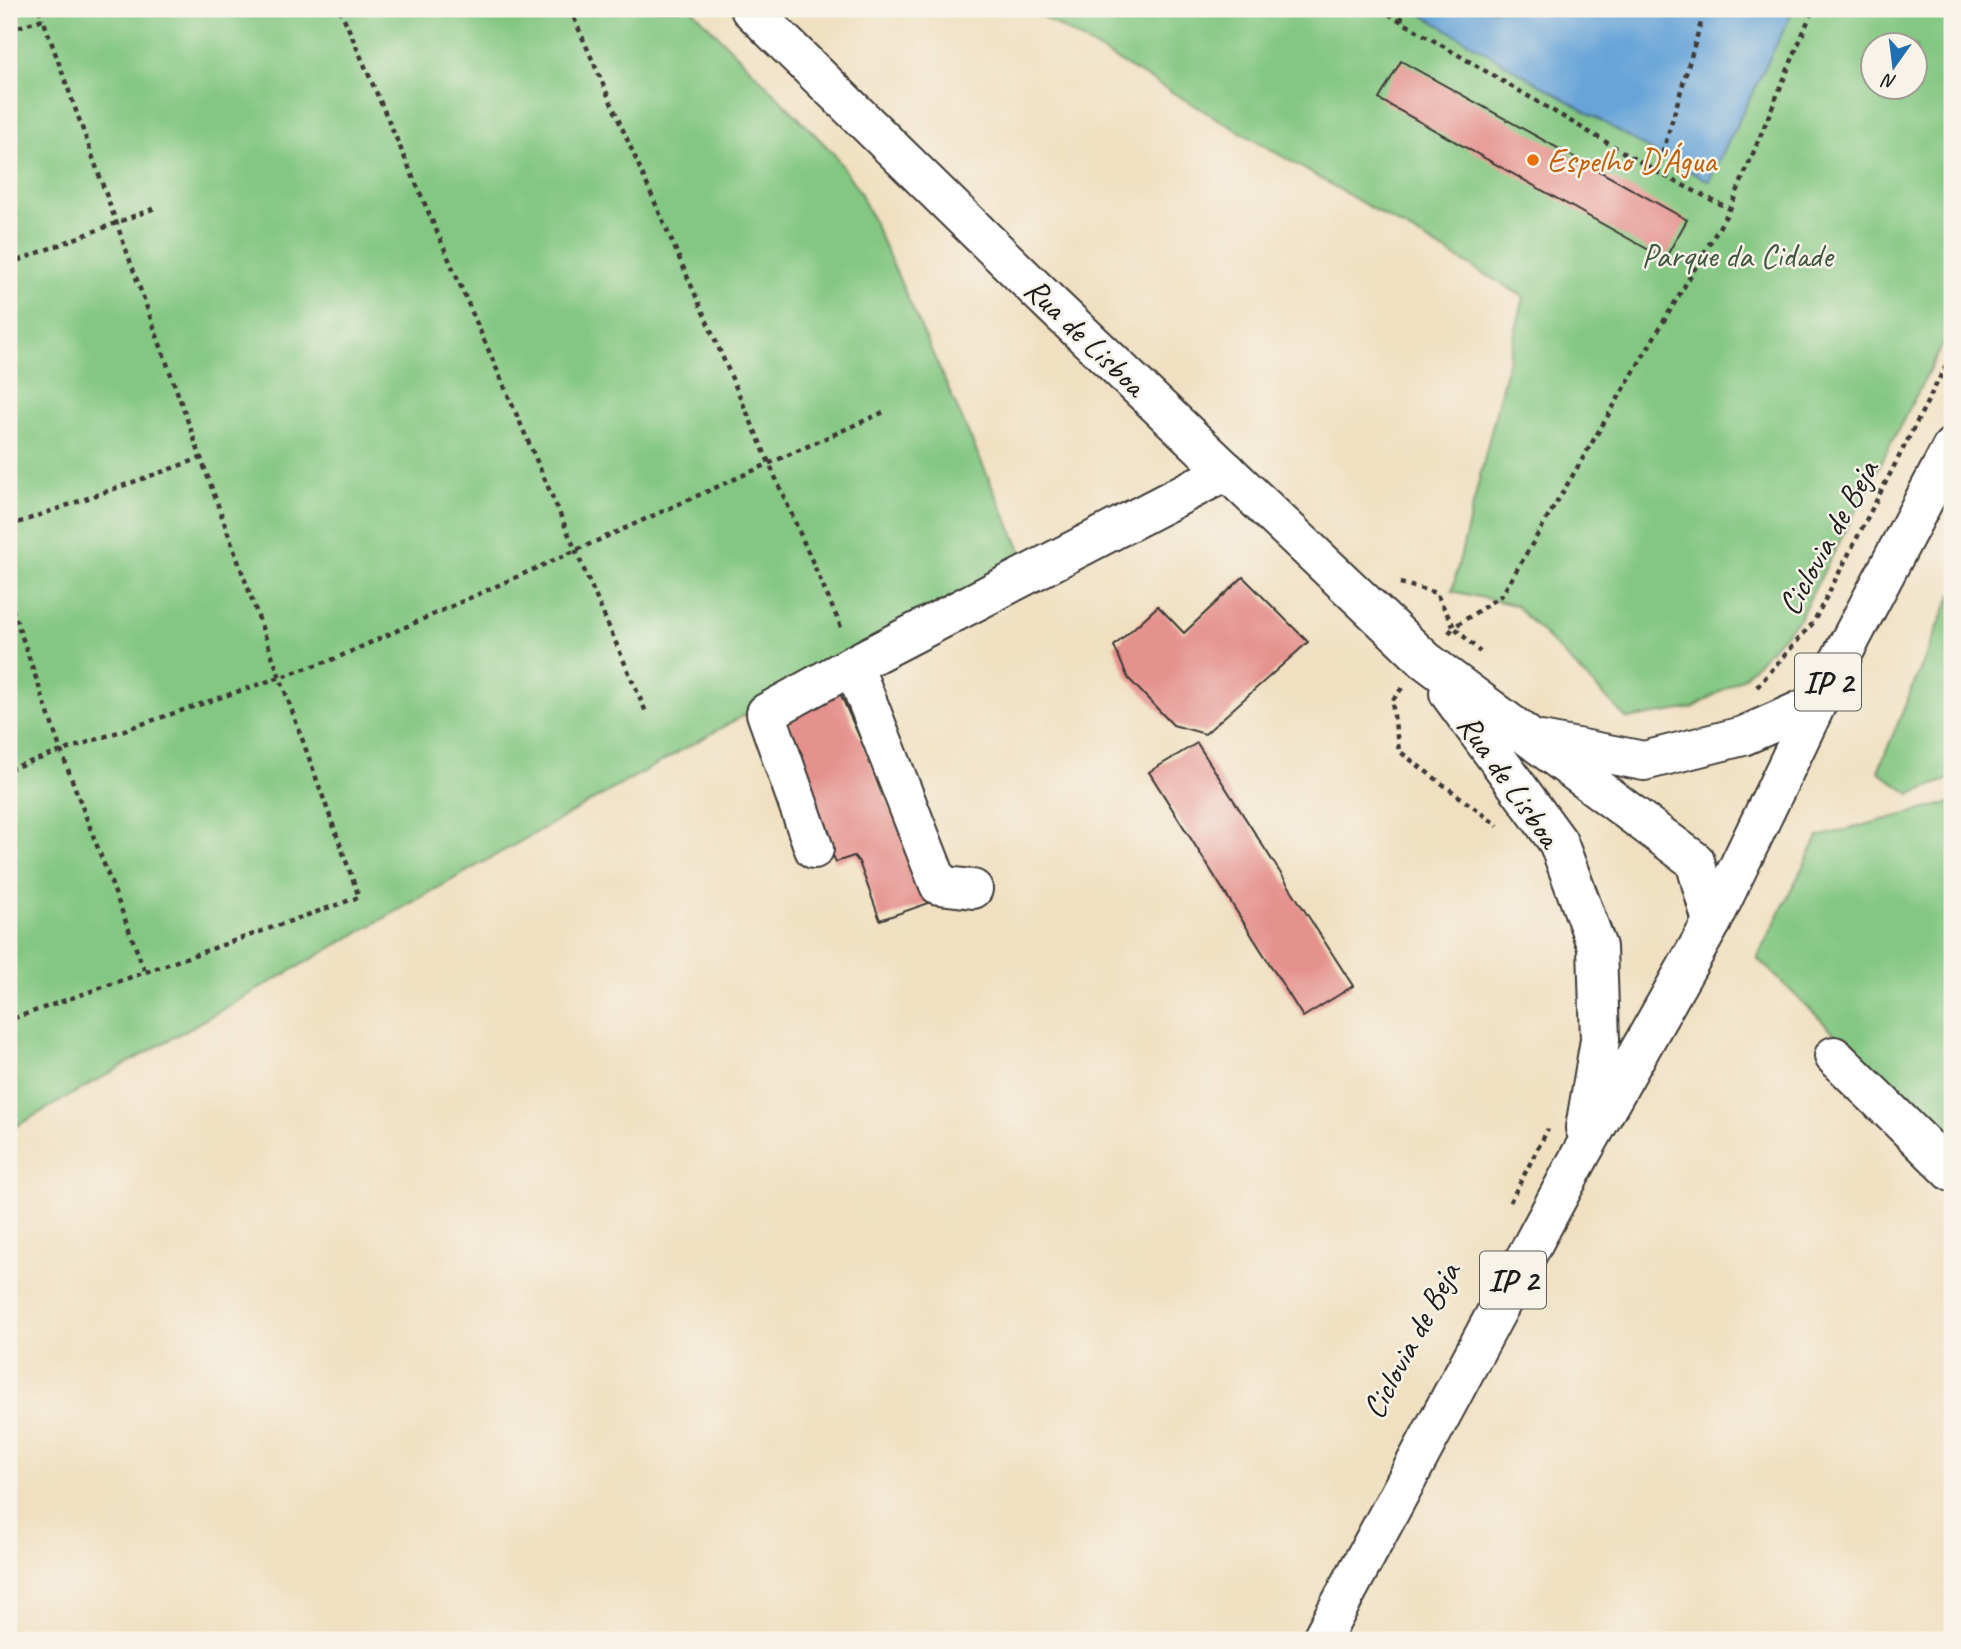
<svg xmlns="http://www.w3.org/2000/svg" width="1961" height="1649" viewBox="0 0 1961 1649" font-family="Caveat,sans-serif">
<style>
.green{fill:#83c782;stroke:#50724f;stroke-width:2;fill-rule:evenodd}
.water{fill:#67a4d8;stroke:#42607a;stroke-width:2}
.building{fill:#e5918d}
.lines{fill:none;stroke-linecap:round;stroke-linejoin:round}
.minor-casing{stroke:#3c3935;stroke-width:42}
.major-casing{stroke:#3c3935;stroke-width:42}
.path{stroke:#3c3935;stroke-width:4.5;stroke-dasharray:5 5;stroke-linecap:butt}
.minor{stroke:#fff;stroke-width:38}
.major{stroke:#fff;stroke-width:38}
.food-dot{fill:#e8710a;stroke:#f7f3e8;stroke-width:2.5}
.labels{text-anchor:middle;stroke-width:5;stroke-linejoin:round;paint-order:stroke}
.shield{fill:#f7f3e8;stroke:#5e5c59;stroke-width:2}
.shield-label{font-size:32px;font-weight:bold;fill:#1c1c1c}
.food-label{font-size:33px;fill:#c56008;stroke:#f7f3e8;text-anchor:start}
.park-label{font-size:33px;fill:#405840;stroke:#f7f3e8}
.street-label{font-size:33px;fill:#1c1c1c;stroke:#f7f3e8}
</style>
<rect width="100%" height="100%" fill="#f7f3e8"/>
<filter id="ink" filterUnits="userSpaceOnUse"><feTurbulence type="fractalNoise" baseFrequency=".0143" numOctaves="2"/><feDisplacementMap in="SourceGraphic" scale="14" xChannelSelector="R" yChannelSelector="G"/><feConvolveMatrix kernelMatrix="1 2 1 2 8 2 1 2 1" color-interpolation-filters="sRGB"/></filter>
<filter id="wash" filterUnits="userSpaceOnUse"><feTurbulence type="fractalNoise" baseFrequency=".00686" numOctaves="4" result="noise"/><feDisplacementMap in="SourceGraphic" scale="28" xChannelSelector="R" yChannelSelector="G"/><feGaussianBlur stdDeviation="1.57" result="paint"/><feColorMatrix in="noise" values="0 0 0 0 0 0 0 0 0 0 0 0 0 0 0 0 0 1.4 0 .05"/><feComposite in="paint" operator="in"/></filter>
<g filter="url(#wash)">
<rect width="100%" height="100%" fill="#f0e0c1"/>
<g class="green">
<path d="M9 9H692L834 154 861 194 1024 557 9 1130Z"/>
<path d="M1029 9H1952V327L1799 619 1744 677 1693 708 1627 719 1515 605 1452 591 1524 297ZM1874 46H1916V88H1874Z"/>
<path d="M1952 593V778L1910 794 1878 771Z"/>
<path d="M1952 802V1147L1757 958 1818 837Z"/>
</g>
<path class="water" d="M1419 9H1794L1709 181 1667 160 1418 12Z"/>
<g id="blocks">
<g class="building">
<path d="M1401 61 1687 220 1665 259 1379 99Z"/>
<path d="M1243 577 1308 642 1205 734 1173 725 1128 678 1114 646 1158 606 1184 633Z"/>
<path d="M835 682 907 844 929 903 880 920 859 862 854 856 836 862 801 787 788 718Z"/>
<path d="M1197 743 1353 986 1303 1017 1149 772Z"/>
</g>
</g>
</g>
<g filter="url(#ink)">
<use href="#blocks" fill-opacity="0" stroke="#3c3935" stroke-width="2"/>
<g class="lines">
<defs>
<g id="minor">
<path d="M814 849 766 713 853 665"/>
<path d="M973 889 939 885 853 665 1227 471"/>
<path d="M1834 1056 1952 1172"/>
</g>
<g id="major">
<path d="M750 9 1049 302 1425 660 1695 861 1712 922"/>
<path d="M1449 693 1558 842 1597 947 1600 1040 1585 1128"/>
<path d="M1541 741 1644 761 1743 736 1817 703"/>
<path d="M1321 1640 1581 1154 1712 922 1817 703 1952 447"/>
</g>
</defs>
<use href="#minor" class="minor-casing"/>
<use href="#major" class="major-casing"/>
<g class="path">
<path d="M39 9 43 19"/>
<path d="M340 9 646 712"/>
<path d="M570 9 841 627"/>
<path d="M1380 9 1657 172 1730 209"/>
<path d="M1401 21 1404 9"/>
<path d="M9 30 43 19 359 897 9 1020"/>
<path d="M1657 172 1705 9"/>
<path d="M9 264 155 208"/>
<path d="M9 526 201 458"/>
<path d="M1400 583 1436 593 1454 627 1502 595 1730 209 1813 9"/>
<path d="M9 599 61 751 145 972"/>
<path d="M1449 633 1454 627 1480 652"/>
<path d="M1757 687 1813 623 1952 354"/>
<path d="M1402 688 1392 701 1399 751 1498 826"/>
<path d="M9 769 334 659 886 411"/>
<path d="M1510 1202 1548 1129"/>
</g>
<use href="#minor" class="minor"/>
<use href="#major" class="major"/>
</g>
</g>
<circle class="food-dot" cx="1533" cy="160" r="7"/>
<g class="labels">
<g class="shield">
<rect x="1795" y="653.5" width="66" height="57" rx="5"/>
<rect x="1480" y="1251.5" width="66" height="57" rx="5"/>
</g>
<g class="shield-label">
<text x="1828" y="693">IP 2</text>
<text x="1513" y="1291">IP 2</text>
</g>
<g class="food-label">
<text x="1547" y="172">Espelho D'Água</text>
</g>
<g class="park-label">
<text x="1737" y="267">Parque da Cidade</text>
</g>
<g class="street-label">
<text transform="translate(1086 336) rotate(44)" y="12">Rua de Lisboa</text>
<text transform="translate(1827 537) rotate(-61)" y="12">Ciclovia de Beja</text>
<text transform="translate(1510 780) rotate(55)" y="12">Rua de Lisboa</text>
<text transform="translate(1410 1340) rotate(-62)" y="12">Ciclovia de Beja</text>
</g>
</g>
<rect width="1961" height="1649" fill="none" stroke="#f7f3e8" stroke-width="35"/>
<g transform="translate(1894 66) rotate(194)"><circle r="33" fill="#f7f3e8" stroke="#9f9d96" stroke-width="2"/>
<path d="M0-5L12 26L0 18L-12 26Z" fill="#1f6fb2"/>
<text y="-10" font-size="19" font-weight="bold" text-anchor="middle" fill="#1c1c1c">N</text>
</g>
</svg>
